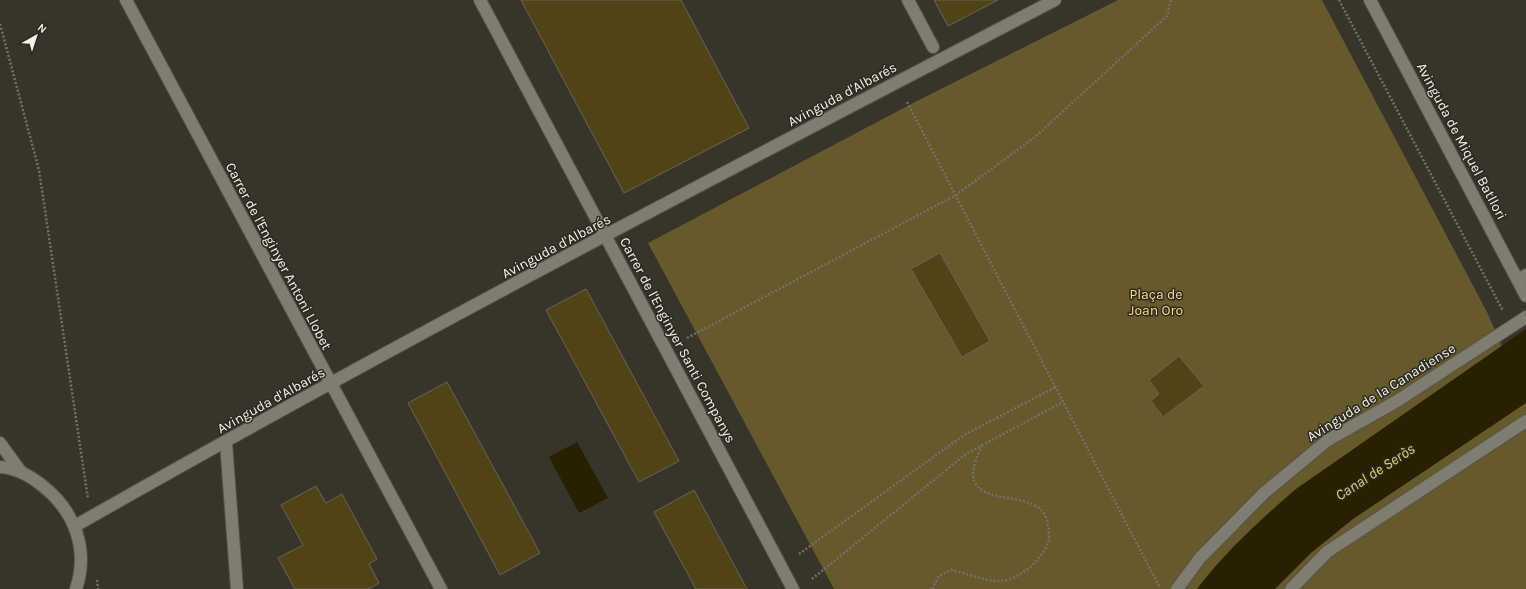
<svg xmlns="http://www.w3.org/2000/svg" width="1526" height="589" viewBox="0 0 1526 589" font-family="Karla,sans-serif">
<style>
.green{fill:#66592c}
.water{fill:#292001}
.building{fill:#504315;stroke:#68655a}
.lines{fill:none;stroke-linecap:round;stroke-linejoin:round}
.street-casing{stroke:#55534a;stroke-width:14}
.secondary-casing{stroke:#55534a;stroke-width:14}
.path{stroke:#737168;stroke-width:2.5;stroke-dasharray:2 2;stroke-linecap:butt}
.street{stroke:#7f7c70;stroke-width:12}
.secondary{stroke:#7f7c70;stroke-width:12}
.labels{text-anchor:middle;stroke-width:3;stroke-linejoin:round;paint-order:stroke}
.street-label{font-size:14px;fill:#f3f1eb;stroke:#2c2a20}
.park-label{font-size:14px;fill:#f9df87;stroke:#2c2a20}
.water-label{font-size:15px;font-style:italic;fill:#e7cd75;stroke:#2c2a20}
</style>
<rect width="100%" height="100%" fill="#37342a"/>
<path class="green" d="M1118 0H1322L1488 314 1526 403V589H834L648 243 915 102Z"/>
<g class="water">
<path d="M1526 329V403L1353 519 1311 553 1275 589H1197C1226 551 1260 520 1296 489Z"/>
<path d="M577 442 608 498 579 513 549 457Z"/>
</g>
<g class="building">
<path d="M521 0H681L749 128 624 193Z"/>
<path d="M934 0H998L948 26Z"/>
<path d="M940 253 990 341 962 357 911 269Z"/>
<path d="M586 289 679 461 639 482 546 310Z"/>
<path d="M1179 356 1204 386 1163 417 1151 401 1159 394 1149 380Z"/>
<path d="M447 382 540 553 500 575 408 403Z"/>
<path d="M316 486 326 503 342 494 377 559 369 564 379 583 368 589H295L278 558 303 545 281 505Z"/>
<path d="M694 490 740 576 747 589H696L654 512Z"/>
</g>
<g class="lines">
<defs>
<g id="street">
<path d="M126 0 441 589"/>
<path d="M480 0 793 589"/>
<path d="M908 0 933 47"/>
<path d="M1518 280 1526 275"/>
<path d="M0 443 21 472"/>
<path d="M226 443 237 589"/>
<path d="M0 467C16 468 32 477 44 487 75 512 89 550 76 589"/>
<path d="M75 526C397 342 726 171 1055 0"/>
<path d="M1177 589 1200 558 1264 493 1328 440 1397 401 1526 317"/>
<path d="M1291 589 1327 552 1526 421"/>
</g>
<path id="secondary" d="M1370 0 1526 296"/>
</defs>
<use href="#street" class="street-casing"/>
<use href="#secondary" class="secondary-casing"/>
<g class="path">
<path d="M1339 0 1503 311"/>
<path d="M0 24 39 170 88 499"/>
<path d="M907 102 1160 588"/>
<path d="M687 338 956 195 1035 137 1167 16 1171 0"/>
<path d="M799 554 964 435 1056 387"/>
<path d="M812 579 966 454 1063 402"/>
<path d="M97 580 98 589"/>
<path d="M932 589 939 576 951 570C967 573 985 582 1001 581 1019 580 1045 558 1049 539 1050 534 1048 524 1046 518 1038 493 991 503 977 486 968 475 977 456 982 446"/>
</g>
<use href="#street" class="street"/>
<use href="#secondary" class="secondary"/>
</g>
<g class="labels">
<g class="street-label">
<text transform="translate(842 94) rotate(-28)" y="5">Avinguda d'Albarés</text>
<text transform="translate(1462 141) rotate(62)" y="5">Avinguda de Miquel Batllori</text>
<text transform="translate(556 246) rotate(-28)" y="5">Avinguda d'Albarés</text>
<text transform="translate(279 256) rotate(62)" y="5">Carrer de l'Enginyer Antoni Llobet</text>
<text transform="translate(678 340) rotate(62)" y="5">Carrer de l'Enginyer Santi Companys</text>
<text transform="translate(1381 392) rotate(-32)" y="5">Avinguda de la Canadiense</text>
<text transform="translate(271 400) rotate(-29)" y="5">Avinguda d'Albarés</text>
</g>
<g class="park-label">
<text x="1156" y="299">Plaça de<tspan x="1156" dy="16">Joan Oro</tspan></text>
</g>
<g class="water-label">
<text transform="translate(1375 472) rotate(-33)" y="5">Canal de Seròs</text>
</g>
</g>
<g transform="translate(36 36) rotate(39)" stroke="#2c2a20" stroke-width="3" paint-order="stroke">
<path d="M0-3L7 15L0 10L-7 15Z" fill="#f3f1eb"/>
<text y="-6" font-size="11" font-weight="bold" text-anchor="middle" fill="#f3f1eb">N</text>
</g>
</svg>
